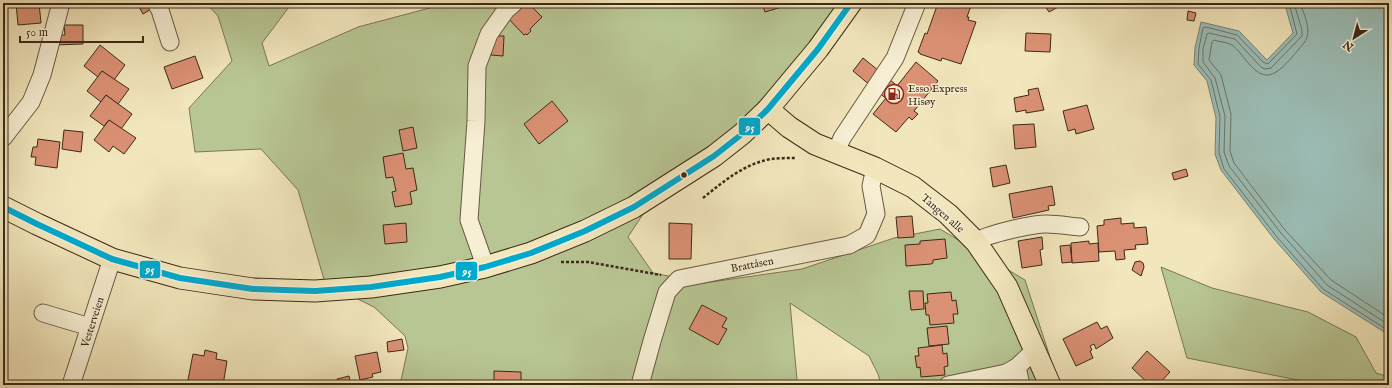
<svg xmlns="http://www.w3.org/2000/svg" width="1392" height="388" viewBox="0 0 1392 388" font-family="'IM FELL English',serif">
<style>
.green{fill:#b8c693;stroke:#7a7856}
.water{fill:#9cbeb7;stroke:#758377}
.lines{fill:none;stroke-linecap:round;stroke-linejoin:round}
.shore{stroke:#6c7468;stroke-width:1}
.building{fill:#db9174;stroke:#3b2a18}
.minor-casing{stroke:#695941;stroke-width:19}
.major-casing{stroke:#3b2a18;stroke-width:23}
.path{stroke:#3b2a18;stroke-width:2.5;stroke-dasharray:3 2;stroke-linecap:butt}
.minor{stroke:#f7efd3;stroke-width:17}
.major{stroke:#f2e6bc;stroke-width:21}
.bus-1-casing{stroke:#f7efd3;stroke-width:9}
.bus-1{stroke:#00a9ce;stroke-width:6}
.bus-dot{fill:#3b2a18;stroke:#f7efd3;stroke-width:1.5}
.labels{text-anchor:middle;stroke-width:3;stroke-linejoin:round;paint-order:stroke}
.poi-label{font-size:11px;fill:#3b2a18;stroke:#f7efd3;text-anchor:start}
.street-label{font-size:11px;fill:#3b2a18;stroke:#f7efd3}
.line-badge{stroke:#f7efd3;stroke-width:1.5}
.badge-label{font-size:11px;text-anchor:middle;font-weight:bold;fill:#fff}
</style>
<rect width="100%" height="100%" fill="#f2e6bc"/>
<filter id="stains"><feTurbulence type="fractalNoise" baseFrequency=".005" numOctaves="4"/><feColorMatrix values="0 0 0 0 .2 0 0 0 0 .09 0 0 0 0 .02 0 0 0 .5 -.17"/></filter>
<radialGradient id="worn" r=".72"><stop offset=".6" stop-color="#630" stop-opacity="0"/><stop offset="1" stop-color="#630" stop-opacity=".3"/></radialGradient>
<g class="green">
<path d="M206 3H292L262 43 269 66 358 27 441 5 443 3H845L730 147 651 202 628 237 653 273 704 283 802 269 894 238 940 229 1025 280 1059 385H881L878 374 869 356 790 303 797 380V385H400L408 348 405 336 374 307 325 283 298 190 261 149 195 152 189 108 232 61 218 16Z"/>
<path d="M1161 267 1212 288 1308 312 1356 337 1376 373 1389 377V385H1323L1187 358Z"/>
</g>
<path class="water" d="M1283 3H1389V335L1321 292 1274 239 1221 170 1215 154 1216 118 1207 81 1194 65 1195 48 1201 22 1239 31 1267 60 1293 33 1285 5Z"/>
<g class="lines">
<g class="shore">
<path d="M1289 3 1297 34 1268 64 1263 62 1237 35 1206 27 1203 28 1199 48 1198 64 1211 80 1220 117 1219 153 1224 169 1277 237 1323 289 1389 331"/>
<path d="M1294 3 1302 30V36L1271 68 1265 69 1261 67 1235 39 1209 33 1207 34 1203 49V62L1215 78 1225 116 1224 152 1229 166 1281 233 1327 285 1389 325"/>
<path d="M1300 3C1304 15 1313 31 1304 43 1296 52 1286 66 1276 72 1257 85 1244 53 1232 45 1227 42 1219 42 1214 40L1212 42 1209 60 1221 75 1231 114 1230 151 1234 163 1285 230 1331 280 1389 318"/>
</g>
</g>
<g class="building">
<path d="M16 3H39L41 23 18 25Z"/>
<path d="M137 3H150L153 8 143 14Z"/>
<path d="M521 3H528L542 17 530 29 531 31 527 35 526 34 524 35 507 17Z"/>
<path d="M762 3H784L785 6 765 12Z"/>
<path d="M938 3H972L967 17H969L968 20 976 22 961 64 942 58 941 61 920 54V53L918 52 925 33 927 34Z"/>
<path d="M1043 3H1058L1060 6 1049 12Z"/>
<path d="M1188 11 1196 13 1194 21 1187 20Z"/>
<path d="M64 25H83V44L54 45V35H65Z"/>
<path d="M1026 33 1051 34 1050 52 1025 51Z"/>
<path d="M492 36H504L503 56 491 55Z"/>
<path d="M100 45 125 65 114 80 102 71 98 77 84 66Z"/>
<path d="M195 56 203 78 172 89 164 67Z"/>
<path d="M863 58 900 88 889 101 853 71Z"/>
<path d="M916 62 938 81 914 111 918 114 912 120 909 117 896 132 873 114 886 98 889 101 900 88 897 86Z"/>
<path d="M102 71 129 89 118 104 106 95 101 102 87 91Z"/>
<path d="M1038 88 1044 110 1026 113V110L1016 112 1014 98 1029 95 1028 90Z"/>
<path d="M106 95 132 114 121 129 109 120 104 126 90 116Z"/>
<path d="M552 101 568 121 539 144 524 124Z"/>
<path d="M1087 105 1094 129 1076 134 1075 129 1068 131 1063 111Z"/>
<path d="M109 120 136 138 124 154 113 146 109 152 94 140Z"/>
<path d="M1034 124 1036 147 1015 149 1013 125Z"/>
<path d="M413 127 417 148 403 151 399 130Z"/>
<path d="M64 130 83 132 81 152 62 149Z"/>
<path d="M38 139 60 142 57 168 35 165 36 157H31L33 147H37Z"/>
<path d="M403 153 406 169 413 168 417 190 410 192 412 204 395 207 392 192 396 191 393 177 386 178 383 157Z"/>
<path d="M1006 165 1010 183 993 187 990 168Z"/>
<path d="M1186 169 1188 176 1174 180 1172 173Z"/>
<path d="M1052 186 1055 205 1048 206 1049 210 1013 218 1009 194Z"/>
<path d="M912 216 914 237 898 238 896 217Z"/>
<path d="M1121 218V224L1134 223V228L1146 227 1148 244 1135 245 1136 249 1124 250 1125 259 1116 260 1115 251 1099 252 1097 226 1104 225V220Z"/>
<path d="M406 223 407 242 385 244 383 225Z"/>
<path d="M669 223 692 224 691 259H669Z"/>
<path d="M1042 237 1043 249 1040 250 1042 265 1022 268 1018 241Z"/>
<path d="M945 239 947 258 933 260V263L931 264 906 266 905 245 920 244V241Z"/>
<path d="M1089 241V244L1098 243 1099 261 1072 263 1071 243Z"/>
<path d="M1070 245 1072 262 1062 263 1060 246Z"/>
<path d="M1140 261 1143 263 1144 267 1141 276 1132 270 1135 262Z"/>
<path d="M909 291H923L924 309 911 310Z"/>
<path d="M951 292 952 301 956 300 958 314H953L954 323 930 325 929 315H926L925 303H928L927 294Z"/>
<path d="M702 305 727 318 722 327 727 329 718 345 689 329Z"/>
<path d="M1097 322 1101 329 1107 326 1113 338 1096 349 1094 344 1090 346 1092 350 1090 351 1093 358 1076 366 1063 339Z"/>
<path d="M947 326 949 344 929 346 927 328Z"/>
<path d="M402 339 404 350 388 352 387 342Z"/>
<path d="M942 345 943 354 947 353 948 366 944 367 945 375 921 377 920 367 917 368 915 356H919L918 348Z"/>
<path d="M205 350 217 353 216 359 227 361 223 385H187L193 354 204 356Z"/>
<path d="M1147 351 1170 372 1158 385H1150L1132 368Z"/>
<path d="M377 352 381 372 372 374 373 377 360 380 355 356Z"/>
<path d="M494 371 521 372V381H524V385H494Z"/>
<path d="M349 376 351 385H339L337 379Z"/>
</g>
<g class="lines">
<defs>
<g id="minor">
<path d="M156 3 160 10 170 42"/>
<path d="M3 138 31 102 42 75 61 3"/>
<path d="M836 152 842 138 895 58 917 3"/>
<path d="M976 242C986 234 1033 224 1046 224 1057 224 1069 226 1080 227"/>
<path d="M485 267 481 254 469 220 476 121 477 66 489 34 506 10 514 3"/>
<path d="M43 313 90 327"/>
<path d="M71 385 112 259"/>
<path d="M640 385 652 341 667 292 679 279 849 245 867 235 876 214 871 186 875 168"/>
<path d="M948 385 1006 373 1017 367"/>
<path d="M1021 385 1017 367 1035 350"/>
</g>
<g id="major">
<path d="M768 109 789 127 815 144 875 168 913 187 948 214 976 242 1007 287 1050 385"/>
<path d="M3 207 37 224 112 259 180 278 253 289 315 291 371 287 440 277 485 267 531 253 585 231 634 207 714 156 742 134 768 109 818 49 851 3"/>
</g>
</defs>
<use href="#minor" class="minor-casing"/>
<use href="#major" class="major-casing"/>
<g class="path">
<path d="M703 198C724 181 744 164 771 159 779 158 788 158 796 158"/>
<path d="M561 262H588L661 275"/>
</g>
<use href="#minor" class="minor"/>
<use href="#major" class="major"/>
<defs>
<path id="bus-1" d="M3 207 37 224 112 259 180 278 253 289 315 291 371 287 440 277 485 267 531 253 585 231 634 207 714 156 742 134 768 109 818 49 851 3"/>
</defs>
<use href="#bus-1" class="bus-1-casing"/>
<use href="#bus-1" class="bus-1"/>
</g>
<defs>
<symbol id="fuel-ring" viewBox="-11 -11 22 22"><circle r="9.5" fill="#f7efd3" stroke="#8f2418" stroke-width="1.5"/><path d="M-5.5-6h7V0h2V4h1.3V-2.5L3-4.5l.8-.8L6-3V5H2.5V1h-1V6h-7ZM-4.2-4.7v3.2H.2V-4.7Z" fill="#8f2418"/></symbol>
</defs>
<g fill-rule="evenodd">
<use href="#fuel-ring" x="883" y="83" width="22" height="22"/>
</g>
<circle class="bus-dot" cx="684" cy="175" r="3.5"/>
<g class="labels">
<g class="poi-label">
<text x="908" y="92">Esso Express<tspan x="908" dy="13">Hisøy</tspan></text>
</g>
<g class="street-label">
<text transform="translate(943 213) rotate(41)" y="4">Tangen alle</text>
<text transform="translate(752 264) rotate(-11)" y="4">Brattåsen</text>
<text transform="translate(92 322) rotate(-72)" y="4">Vesterveien</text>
</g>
</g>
<g class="line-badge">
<rect x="738" y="117" width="23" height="19" rx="4" fill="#00a9ce"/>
<rect x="139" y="260" width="22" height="19" rx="4" fill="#00a9ce"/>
<rect x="455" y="261" width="23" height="20" rx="4" fill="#00a9ce"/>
</g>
<g class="badge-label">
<text x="750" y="131">95</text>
<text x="150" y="273">95</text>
<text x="467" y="275">95</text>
</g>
<rect width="1392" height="388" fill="none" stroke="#f2e6bc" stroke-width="16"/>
<rect x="4" y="4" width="1384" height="380" fill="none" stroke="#3b2a18" stroke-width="2"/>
<rect x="8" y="8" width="1376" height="372" fill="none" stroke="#3b2a18"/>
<g transform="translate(1354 38) rotate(216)" stroke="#f7efd3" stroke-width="3" paint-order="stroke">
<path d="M0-3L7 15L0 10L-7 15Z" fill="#3b2a18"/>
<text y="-6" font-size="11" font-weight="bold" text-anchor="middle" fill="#3b2a18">N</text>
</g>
<path d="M20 36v6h123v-6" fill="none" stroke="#3b2a18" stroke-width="2"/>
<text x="26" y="36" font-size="12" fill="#3b2a18" stroke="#f7efd3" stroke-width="3" paint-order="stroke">50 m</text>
<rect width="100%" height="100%" filter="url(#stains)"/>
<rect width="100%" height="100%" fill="url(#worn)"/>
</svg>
